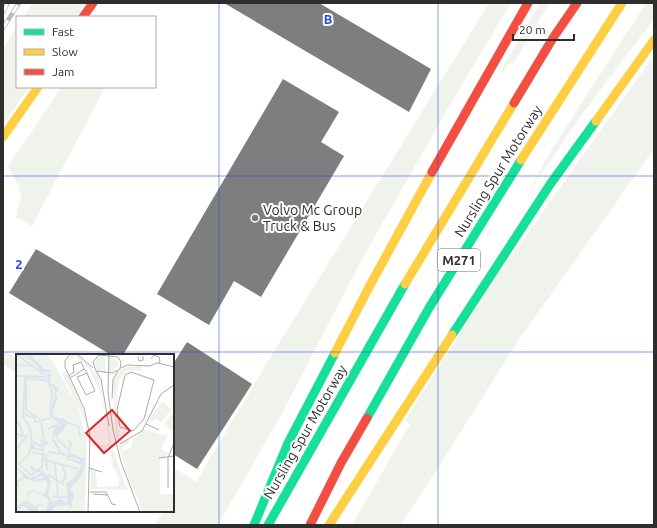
<svg xmlns="http://www.w3.org/2000/svg" width="657" height="528" viewBox="0 0 657 528" font-family="Ubuntu,sans-serif">
<style>
.green{fill:#f0f3ec}
.building{fill:#7e7e7e}
.lines{fill:none;stroke-linecap:round;stroke-linejoin:round}
.fast{stroke:#16e098;stroke-width:9}
.slow{stroke:#ffcf43;stroke-width:9}
.jam{stroke:#f24e42;stroke-width:9}
.rail-casing{stroke:#bababa;stroke-width:4.5}
.rail{stroke:#fff;stroke-width:3;stroke-dasharray:9;stroke-linecap:butt}
.grid{fill:none;stroke:#1d4ed8;stroke-width:1;stroke-opacity:0.55}
.poi-dot{fill:#777;stroke:#fff;stroke-width:1.5}
.labels{text-anchor:middle;stroke-width:4;stroke-linejoin:round;paint-order:stroke}
.shield{fill:#fff;stroke:#6d6d6d;stroke-width:1}
.shield-label{font-size:13px;font-weight:bold;fill:#2e2e2e}
.street-label{font-size:14px;fill:#2e2e2e;stroke:#fff}
.poi-label{font-size:14px;fill:#2e2e2e;stroke:#fff;text-anchor:start}
.inset-river{fill:none;stroke:#dbe5ee;stroke-width:2}
.inset-road{fill:none;stroke:#ababab;stroke-width:1}
.view{fill:#d62828;fill-opacity:0.15;stroke:#d62828;stroke-width:2}
.inset-edge{fill:none;stroke:#2e2e2e;stroke-width:2}
.grid-label{font-size:13px;text-anchor:middle;font-weight:bold;fill:#1d4ed8;stroke:#fff;stroke-width:4;stroke-linejoin:round;paint-order:stroke}
</style>
<rect width="100%" height="100%" fill="#fff"/>
<g class="green">
<path d="M33 3H86L77 17H23Z"/>
<path d="M489 3H511L447 110 361 261 284 410 218 525H154L165 511H173V467L196 482 265 366Z"/>
<path d="M540 3H550L541 16 513 64 509 63 502 74 500 72Z"/>
<path d="M646 3H654V19L586 109 527 194 549 154Z"/>
<path d="M17 27V87H29L3 125V48Z"/>
<path d="M654 55V149L520 338 446 455 401 525H352L410 424 405 420 489 288Z"/>
<path d="M62 87H105L32 226 16 217 21 196 18 185 8 166Z"/>
<path d="M3 350 17 359V374L3 363Z"/>
</g>
<g class="building">
<path d="M224 3H319L431 69 409 112Z"/>
<path d="M283 79 339 112 321 142 344 156 261 297 234 281 209 325 157 294Z"/>
<path d="M36 249 147 315 123 355H111L9 293Z"/>
<path d="M187 342 252 384 197 469 173 454V364Z"/>
</g>
<g class="lines">
<g class="fast">
<path d="M452 335 551 183 596 121"/>
<path d="M367 418 429 308 521 160"/>
<path d="M254 525 288 443 335 353"/>
<path d="M268 525 405 284"/>
</g>
<g class="slow">
<path d="M596 121 654 40"/>
<path d="M3 137 38 87"/>
<path d="M521 160 622 3"/>
<path d="M405 284 514 103"/>
<path d="M335 353 368 289 432 172"/>
<path d="M329 525 452 335"/>
</g>
<g class="jam">
<path d="M83 17 93 3"/>
<path d="M514 103 553 38 577 3"/>
<path d="M432 172 528 3"/>
<path d="M310 525 341 463 367 418"/>
</g>
<defs>
<g id="rail">
<path d="M3 12 8 3"/>
<path d="M3 28 19 3"/>
</g>
</defs>
<use href="#rail" class="rail-casing"/>
<use href="#rail" class="rail"/>
</g>
<path class="grid" d="M219 3V525M438 3V525M3 176H654M3 352H654"/>
<circle class="poi-dot" cx="255" cy="218" r="4"/>
<g class="labels">
<rect class="shield" x="438" y="249" width="42" height="22" rx="3"/>
<g class="shield-label">
<text x="459" y="265">M271</text>
</g>
<g class="street-label">
<text transform="translate(498 171) rotate(-58)" y="5">Nursling Spur Motorway</text>
<text transform="translate(305 432) rotate(-60)" y="5">Nursling Spur Motorway</text>
</g>
<g class="poi-label">
<text x="263" y="215">Volvo Mc Group<tspan x="263" dy="16">Truck &amp; Bus</tspan></text>
</g>
</g>
<g transform="translate(16 354)">
<rect width="158" height="158" fill="#fff"/>
<path d="M0 0H32L62 52 71 91 69 158H0ZM56 1 65 3 83 23 96 92 111 136 75 135V115L80 117 81 133 102 132 103 124 96 110 94 93H77L76 92V86L80 92 94 91 89 59 85 40 73 15 60 3 53 6 50 11V8ZM89 1V18L82 17 78 9 84 2ZM93 2 103 7 99 17 93 18ZM124 12 126 17 111 16 102 27 100 55 103 86H113L114 89 106 93 107 97 115 94 116 86 128 76 152 81 145 95 152 99 151 103 144 104V140H158V158H127L112 123 100 81 97 28 100 21 108 13ZM50 17 65 49 74 80 73 94 69 66 46 19ZM147 48 156 55 145 68 140 65 133 70 134 62ZM158 58V76L157 77 148 70Z" fill="#f0f3ec"/>
<path d="M11 0H14L28 15 35 16 34 28 43 35 40 39 37 62 50 67V71L47 77 37 82 45 97 50 101 54 100 53 98 68 104 70 102 67 119 54 136 57 138 58 144 55 150 62 152 63 158 62 152 57 151 50 158 54 151 40 152 35 158H26V150L21 153 23 158H14L8 152 0 158 1 151 10 148 12 138 19 136 28 141 32 131 27 122 15 126 10 125 0 113 15 124 27 118 33 122 31 116 35 129 32 140 36 148 44 145 51 149V131H48L57 125 67 110 62 105 44 101 37 87 35 89 31 87 32 90 29 92 31 87 36 88 37 76 46 71 34 63 39 36 30 27 34 18H26ZM19 137 33 146 30 157 27 156 26 149 19 152 10 146 13 140Z" fill="#dbe5ee" fill-rule="evenodd"/>
<path class="inset-river" d="M1 0 27 20 33 21M7 0 18 8M0 11 17 12M0 22 31 23M9 23 7 63 14 73 16 89 13 101M37 54 41 42M9 60 14 63 18 62 19 68 34 64M37 64 50 66M24 65 10 56V24L32 27 36 38 34 61M0 67 5 73 7 82 0 80M25 68 29 91M50 68 63 73 64 83M32 75 43 70 40 74M52 86 55 90 53 98M44 87 52 96M18 88 24 92 29 91M43 88 40 81 44 79M19 90 16 94 27 96 25 85M0 95 11 82H7M32 98 44 100M14 99 3 110 15 121 26 113 27 102V100L16 99M30 100 31 116M50 104 67 110M28 105 39 109 42 143M40 109 62 115M46 111 50 121 46 129M15 112 17 116 28 118M33 121 48 131M16 125 20 127 29 125M2 133 1 128 8 123M37 143H51"/>
<path class="inset-road" d="M54 0 49 7V13L68 54 74 82 72 158M61 0 77 14M93 0 92 38 97 76 105 108 124 158M83 1 102 3 105 8 104 15 97 19 80 17 77 8ZM122 3 123 7 127 6V2M135 5 138 1 143 3 144 8 139 10M142 9 158 13M105 14 111 11 133 12 139 10M68 15 70 17 79 37 70 41 61 23 71 19M80 17 85 25 93 72M115 18 138 26 128 65 117 77 104 73 101 56 109 21ZM53 22 58 18 57 11 65 8 68 15 54 24M96 45 97 25 102 17M130 70 143 76M104 90 126 77 145 40 158 31M143 104 158 102M73 114 86 118M152 134V104L158 89M74 138H90L96 150 100 151M77 140 92 141"/>
<path class="view" d="M96 56 114 77 88 99 70 79Z"/>
<rect width="158" height="158" class="inset-edge"/>
</g>
<g class="grid-label">
<text x="328" y="24">B</text>
<text x="19" y="269">2</text>
</g>
<rect width="657" height="528" fill="none" stroke="#2e2e2e" stroke-width="8"/>
<rect x="16" y="16" width="140" height="72" fill="#ffffff" stroke="#ababab"/>
<rect x="24" y="29" width="20" height="6" fill="#16e098" stroke="#ababab"/>
<text x="52" y="36" font-size="12" fill="#2e2e2e">Fast</text>
<rect x="24" y="49" width="20" height="6" fill="#ffcf43" stroke="#ababab"/>
<text x="52" y="56" font-size="12" fill="#2e2e2e">Slow</text>
<rect x="24" y="69" width="20" height="6" fill="#f24e42" stroke="#ababab"/>
<text x="52" y="76" font-size="12" fill="#2e2e2e">Jam</text>
<path d="M513 34v6h61v-6" fill="none" stroke="#2e2e2e" stroke-width="2"/>
<text x="519" y="34" font-size="12" fill="#2e2e2e" stroke="#ffffff" stroke-width="3" paint-order="stroke">20 m</text>
</svg>
